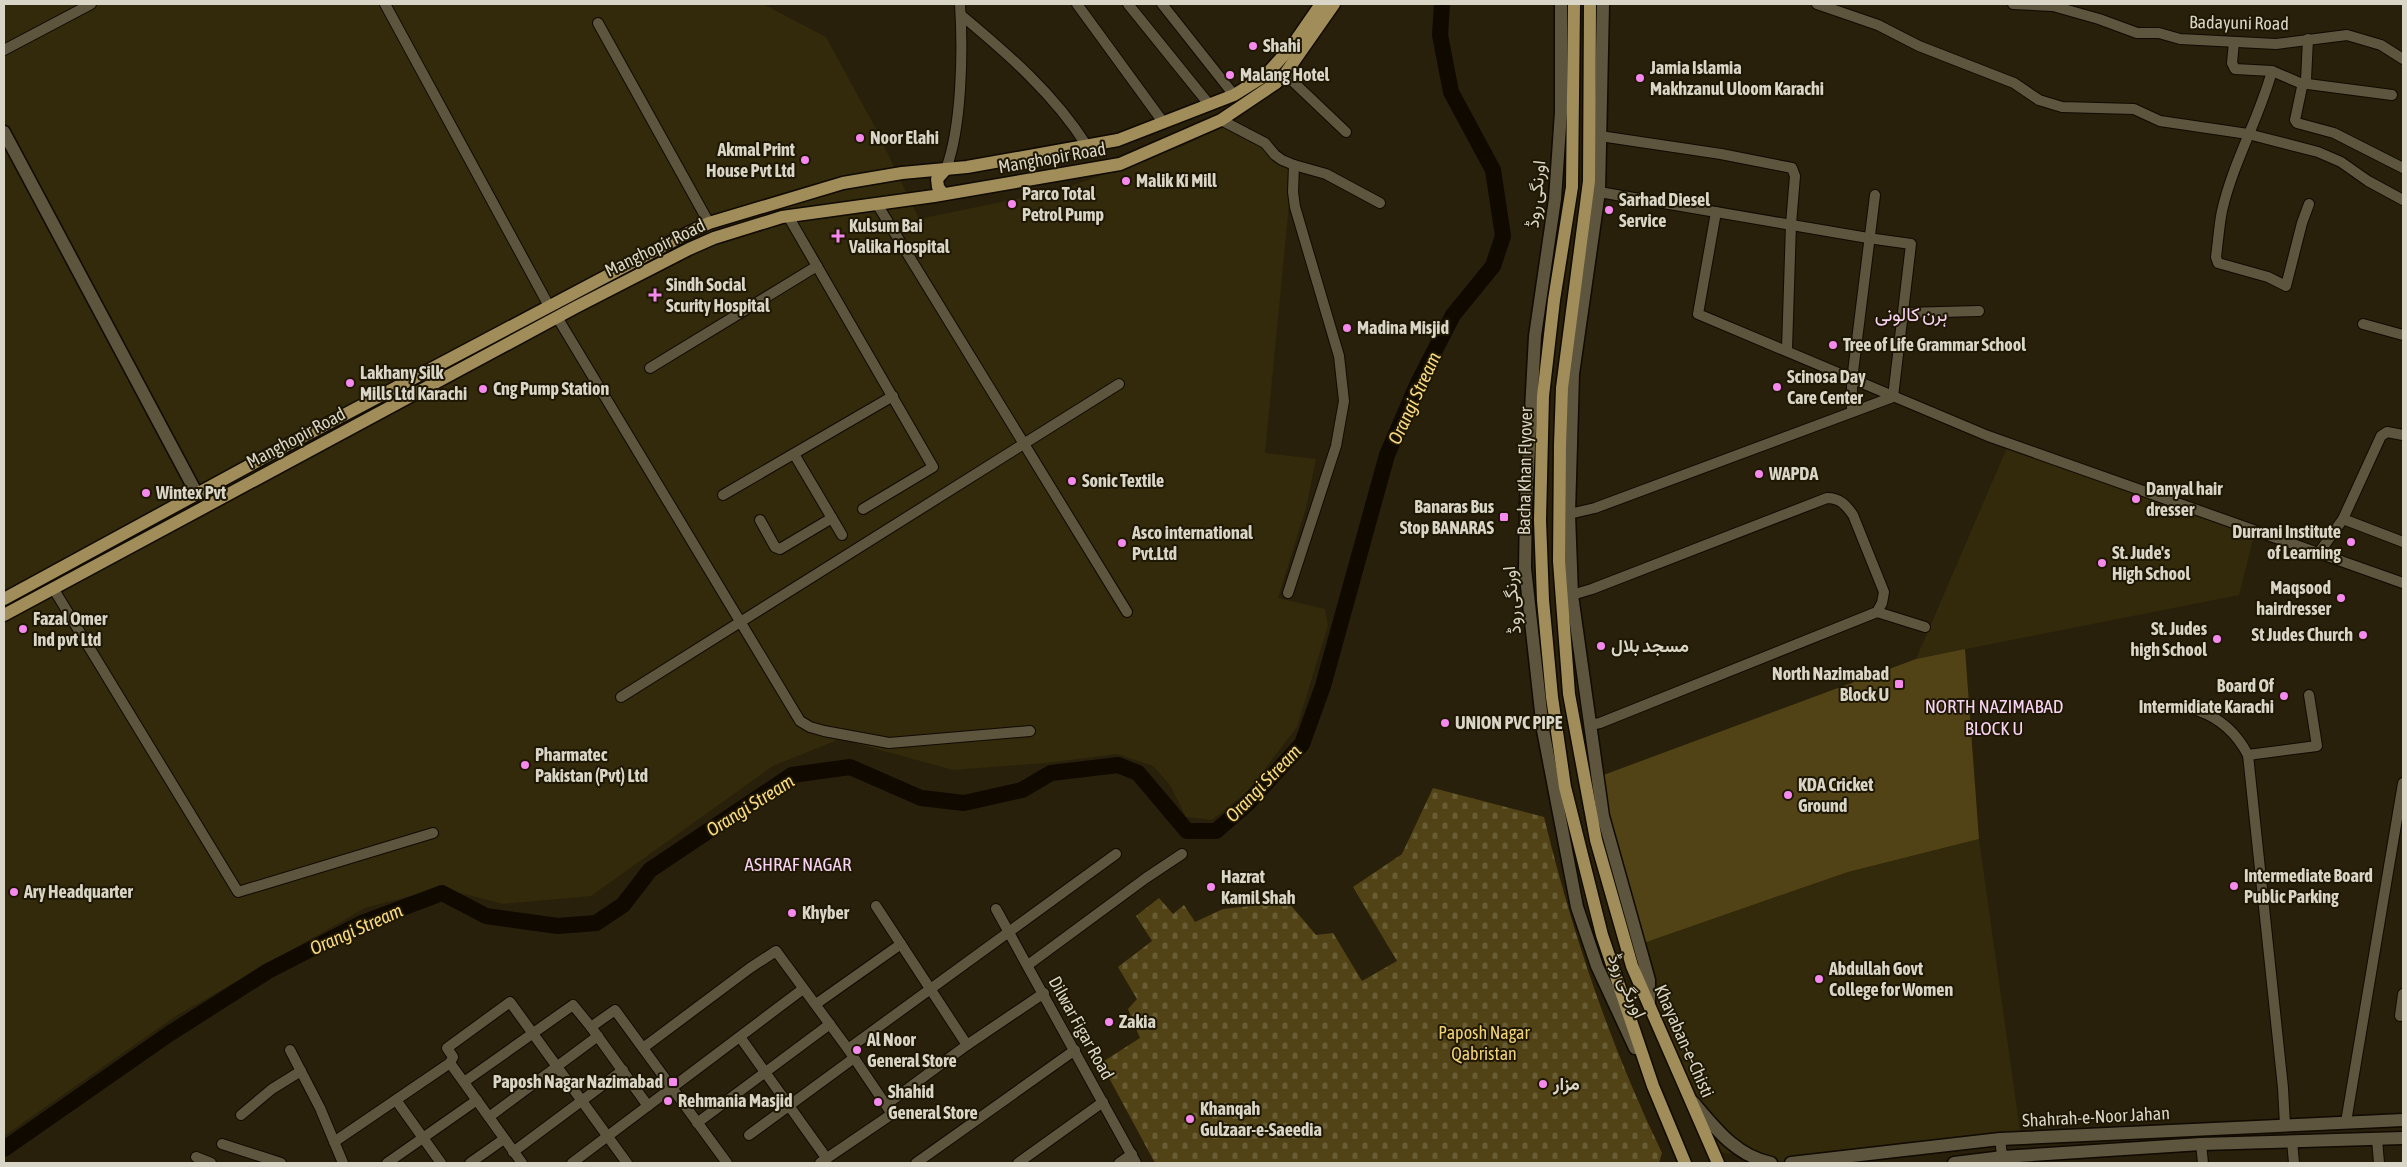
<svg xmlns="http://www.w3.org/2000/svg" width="2407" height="1167" viewBox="0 0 2407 1167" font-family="'Asap Condensed',Vazirmatn,sans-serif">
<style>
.built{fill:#33290b}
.cemetery{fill:url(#cemetery-stones)}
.pitch{fill:#514315}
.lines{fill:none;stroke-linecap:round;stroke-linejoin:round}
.river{stroke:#0f0900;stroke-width:16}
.minor-casing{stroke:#100a00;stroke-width:12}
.tertiary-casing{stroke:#100a00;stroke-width:15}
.secondary-casing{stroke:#100a00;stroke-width:15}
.primary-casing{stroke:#100a00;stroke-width:15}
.minor{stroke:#5d553e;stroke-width:10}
.tertiary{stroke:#5d553e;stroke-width:12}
.secondary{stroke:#5d553e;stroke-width:12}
.primary{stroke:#a08d5a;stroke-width:12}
.poi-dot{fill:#f589ee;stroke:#1e1703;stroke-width:2}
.labels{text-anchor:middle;stroke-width:4;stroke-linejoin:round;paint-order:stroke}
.street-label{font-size:18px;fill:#d9d5c7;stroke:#1e1703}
.poi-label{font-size:18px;font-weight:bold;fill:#d9d5c7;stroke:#1e1703;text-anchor:start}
.park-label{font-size:18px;fill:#f1d178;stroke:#1e1703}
.neighbourhood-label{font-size:19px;fill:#f8d3f4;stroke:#1e1703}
.water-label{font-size:19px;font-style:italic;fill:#f8d97f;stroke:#1e1703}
</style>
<defs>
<pattern id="cemetery-stones" width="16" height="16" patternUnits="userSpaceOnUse" patternTransform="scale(1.25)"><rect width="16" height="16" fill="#514315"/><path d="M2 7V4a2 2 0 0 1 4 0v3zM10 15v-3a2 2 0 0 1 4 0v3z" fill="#695d36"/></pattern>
</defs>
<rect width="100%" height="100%" fill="#28200a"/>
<g class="built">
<path d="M4 4H763L826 37 875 127 919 219 1063 189 1185 145 1224 125 1293 163 1265 453 1316 459 1306 508 1278 598 1325 609 1328 626 1297 727 1249 790 1212 820 1186 817 1170 785 1153 766 1117 754 1046 763 953 770 840 739 773 766 591 896 503 904 441 888 365 908 176 1016 4 1136Z"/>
<path d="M2009 443 2255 532 2239 595 1916 659Z"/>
<path d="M1979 839 2021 1138 1794 1163 1719 1152 1691 1117 1645 1013 1635 946 1848 872Z"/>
</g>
<path class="cemetery" d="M1433 788 1544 817C1572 933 1610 1045 1662 1153L1659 1163H1155L1101 1063 1140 1038 1128 1009 1137 999 1118 967 1152 941 1136 916 1159 898 1173 914 1184 905 1195 922 1223 909 1288 902 1316 935 1333 933 1362 981 1397 961 1353 887 1402 854Z"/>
<path class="pitch" d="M1965 649 1979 839 1848 872 1635 946 1598 777 1916 659Z"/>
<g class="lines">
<path class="river" d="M4 1149 169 1034 268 971 362 923 442 893 486 916 558 926 596 923 623 905 650 870 792 775 850 767 921 798 964 803 1022 790 1051 773 1118 765 1138 773 1187 831H1216L1247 804 1302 744 1323 686 1387 455 1418 383 1453 315 1493 266 1503 236 1493 170 1451 92 1440 35 1442 4"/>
<defs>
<g id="minor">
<path d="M385 4 549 306"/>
<path d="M1077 4 1163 122"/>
<path d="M1128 4 1208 103"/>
<path d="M1162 4 1234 95"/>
<path d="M1817 4 1878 25 1919 46 2014 83 2039 100 2062 107 2134 109 2160 121 2248 134 2318 152 2341 162 2368 181 2403 200"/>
<path d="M2013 4 2053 6 2099 19 2137 33H2159L2180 39 2276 44 2347 35 2381 45 2403 59"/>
<path d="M961 15C1008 54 1054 94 1087 146"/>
<path d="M598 23 709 223"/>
<path d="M2308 39 2306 80 2302 87 2295 120 2297 123 2334 133 2403 168"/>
<path d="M2234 42 2232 63 2235 69 2272 71 2300 83 2392 95"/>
<path d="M4 50 91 4"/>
<path d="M2272 71C2259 119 2233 162 2222 211 2219 226 2218 242 2216 257L2218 263 2268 277 2286 286 2302 223 2309 204"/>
<path d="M1285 74 1346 132"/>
<path d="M1221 120 1265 143 1275 155 1282 160 1294 165 1326 174 1380 203"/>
<path d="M1600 136 1721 154 1792 168 1795 176 1791 224 1787 349"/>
<path d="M946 169C962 126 963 50 960 4"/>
<path d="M1599 192 1868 238 1911 244 1893 397"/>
<path d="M877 204 1127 612"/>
<path d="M1716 212 1698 314 1988 436 2403 583"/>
<path d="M788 216 933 467 863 509"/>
<path d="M1903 313 1979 311"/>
<path d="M557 317 800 721 810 727 824 731 889 743 1030 731"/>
<path d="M2363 324 2403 335"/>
<path d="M650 368 817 266"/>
<path d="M1852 412V380L1875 195"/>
<path d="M794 454 842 535"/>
<path d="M723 495 893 396"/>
<path d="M1569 514 1595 508 1893 397"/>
<path d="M2343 519 2403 542"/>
<path d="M760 520 775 547 780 549 832 518"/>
<path d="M2318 554 2343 519 2381 436 2387 432 2403 435"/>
<path d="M53 588 238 892 433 833"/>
<path d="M1288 593 1336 446 1344 401 1339 356 1295 207 1293 192 1294 165"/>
<path d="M1572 595 1592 589 1827 498C1840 498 1846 505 1853 515L1884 592 1882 603 1877 612 1600 723 1590 725"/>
<path d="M1877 612 1925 627"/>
<path d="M621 697 1119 384"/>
<path d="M2199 711C2222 719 2237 734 2248 755L2283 1088 2285 1125"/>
<path d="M2248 755 2317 746 2309 695"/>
<path d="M876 906 967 1045"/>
<path d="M996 909 1136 1163"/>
<path d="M1028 965 1146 878 1182 854"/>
<path d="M816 1004 901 944"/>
<path d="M2400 1016 2403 994"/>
<path d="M740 1037 827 1159"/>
<path d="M643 1048 750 968 776 951 848 1049 892 1114 820 1163"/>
<path d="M848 1049 1116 854"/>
<path d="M290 1050 320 1108 343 1163"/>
<path d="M450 1063 522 1163"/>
<path d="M464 1082 573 1005 591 1027"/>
<path d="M396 1100 441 1163"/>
<path d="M887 1104 967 1045 1044 993"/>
<path d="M648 1106 591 1027 615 1010 727 1163"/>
<path d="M241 1115 272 1089 301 1071"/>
<path d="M489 1117 598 1036"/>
<path d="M2346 1122 2403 783"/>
<path d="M697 1123 830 1024"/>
<path d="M749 1135 854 1058"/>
<path d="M2000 1139 2003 1163"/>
<path d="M2377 1139 2379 1163"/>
<path d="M2292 1141 2294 1163"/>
<path d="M334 1142 450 1063 453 1057 447 1048 510 1002 627 1163"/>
<path d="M222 1144 281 1163"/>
<path d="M2201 1144 2203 1163"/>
<path d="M513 1152 623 1070"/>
<path d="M196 1157 211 1163"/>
<path d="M387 1163 477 1100"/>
<path d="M470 1163 504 1139"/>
<path d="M572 1163 803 989"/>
<path d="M916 1163 1075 1050"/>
<path d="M1018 1163 1103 1102"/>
<path d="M1119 1163 1132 1154"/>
</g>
<g id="tertiary">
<path d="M1561 4V112L1555 199 1535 336 1526 503 1525 568 1543 730 1577 907 1597 966 1635 1048"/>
<path d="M1603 4 1599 192 1573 374 1569 514 1572 595 1603 816 1649 980V1002"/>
<path d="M4 132 197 494"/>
</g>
<g id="secondary">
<path d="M1693 1102C1715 1128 1736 1156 1771 1163"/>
<path d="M1791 1163 2000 1139 2403 1120"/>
<path d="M1954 1163 2003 1157 2201 1144 2403 1138"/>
</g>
<g id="primary">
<path d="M1574 4 1572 187 1554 300 1543 396 1540 520 1543 600 1552 697 1565 787 1602 935 1653 1086 1685 1163"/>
<path d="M1590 4 1589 181 1562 388 1560 445 1559 561 1569 694 1596 840 1632 966 1718 1163"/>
<path d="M943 194 938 187 937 179 946 169"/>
<path d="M4 599 274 452 688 233 709 223 843 183 902 173 967 167 1118 140 1234 95 1266 75 1292 46 1321 4"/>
<path d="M4 615 576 307 689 249 714 238 782 217 934 196 1120 164 1221 120 1276 83 1285 74 1334 4"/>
</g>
</defs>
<use href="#minor" class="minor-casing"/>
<use href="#tertiary" class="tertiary-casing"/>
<use href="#secondary" class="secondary-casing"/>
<use href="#primary" class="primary-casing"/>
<use href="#minor" class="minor"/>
<use href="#tertiary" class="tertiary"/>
<use href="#secondary" class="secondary"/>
<use href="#primary" class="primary"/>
</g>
<g class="poi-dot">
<circle cx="1253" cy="46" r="5"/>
<circle cx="1230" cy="75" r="5"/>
<circle cx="1640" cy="78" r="5"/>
<circle cx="860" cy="138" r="5"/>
<circle cx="805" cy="160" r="5"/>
<circle cx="1126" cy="181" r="5"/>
<circle cx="1012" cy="204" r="5"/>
<circle cx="1609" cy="210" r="5"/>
<path d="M835.5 228.5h5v5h5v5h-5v5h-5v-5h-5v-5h5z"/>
<path d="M652.5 287.5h5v5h5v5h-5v5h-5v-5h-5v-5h5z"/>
<circle cx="1347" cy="328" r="5"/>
<circle cx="1833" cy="345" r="5"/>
<circle cx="350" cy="383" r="5"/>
<circle cx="1777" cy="387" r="5"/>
<circle cx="483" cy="389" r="5"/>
<circle cx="1759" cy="474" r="5"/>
<circle cx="1072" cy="481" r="5"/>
<circle cx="146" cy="493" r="5"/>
<circle cx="2136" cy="499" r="5"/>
<rect x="1499" y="512" width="10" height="10" rx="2.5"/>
<circle cx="2351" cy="542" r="5"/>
<circle cx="1122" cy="543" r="5"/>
<circle cx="2102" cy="563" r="5"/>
<circle cx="2341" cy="598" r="5"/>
<circle cx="23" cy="629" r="5"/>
<circle cx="2363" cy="635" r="5"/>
<circle cx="2217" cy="639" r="5"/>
<circle cx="1601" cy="646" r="5"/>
<rect x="1894" y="679" width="10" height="10" rx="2.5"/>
<circle cx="2284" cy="696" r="5"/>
<circle cx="1445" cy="723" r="5"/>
<circle cx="525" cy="765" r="5"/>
<circle cx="1788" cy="795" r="5"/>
<circle cx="2234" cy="886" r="5"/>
<circle cx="1211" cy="887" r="5"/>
<circle cx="14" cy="892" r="5"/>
<circle cx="792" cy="913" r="5"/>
<circle cx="1819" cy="979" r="5"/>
<circle cx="1109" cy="1022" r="5"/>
<circle cx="857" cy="1050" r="5"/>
<rect x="668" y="1077" width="10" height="10" rx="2.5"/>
<circle cx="1543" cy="1084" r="5"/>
<circle cx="668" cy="1101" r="5"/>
<circle cx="878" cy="1102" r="5"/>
<circle cx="1190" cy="1119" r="5"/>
</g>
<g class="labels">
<g class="street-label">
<text transform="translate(2239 23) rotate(1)" y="6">Badayuni Road</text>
<text transform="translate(1052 158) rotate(-10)" y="6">Manghopir Road</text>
<text transform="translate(1536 194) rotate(-84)" y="6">اورنگی روڈ</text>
<text transform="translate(655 248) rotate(-26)" y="6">Manghopir Road</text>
<text transform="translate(296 438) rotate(-28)" y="6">Manghopir Road</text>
<text transform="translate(1525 471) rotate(-89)" y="6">Bacha Khan Flyover</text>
<text transform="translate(1512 600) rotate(-95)" y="6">اورنگی روڈ</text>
<text transform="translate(1627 986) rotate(66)" y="6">اورنگی روڈ</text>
<text transform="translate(1081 1028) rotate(61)" y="6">Dilwar Figar Road</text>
<text transform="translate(1684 1041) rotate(66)" y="6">Khayaban-e-Chisti</text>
<text transform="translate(2096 1117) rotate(-3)" y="6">Shahrah-e-Noor Jahan</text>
</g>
<g class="poi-label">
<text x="1263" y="52">Shahi</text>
<text x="1650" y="74">Jamia Islamia<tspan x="1650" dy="21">Makhzanul Uloom Karachi</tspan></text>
<text x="1240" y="81">Malang Hotel</text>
<text x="870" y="144">Noor Elahi</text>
<text x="795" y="156" text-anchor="end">Akmal Print<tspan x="795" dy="21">House Pvt Ltd</tspan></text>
<text x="1136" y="187">Malik Ki Mill</text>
<text x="1022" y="200">Parco Total<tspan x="1022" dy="21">Petrol Pump</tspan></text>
<text x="1619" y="206">Sarhad Diesel<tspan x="1619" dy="21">Service</tspan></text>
<text x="849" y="232">Kulsum Bai<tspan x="849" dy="21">Valika Hospital</tspan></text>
<text x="666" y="291">Sindh Social<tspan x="666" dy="21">Scurity Hospital</tspan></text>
<text x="1357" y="334">Madina Misjid</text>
<text x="1843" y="351">Tree of Life Grammar School</text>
<text x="360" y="379">Lakhany Silk<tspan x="360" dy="21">Mills Ltd Karachi</tspan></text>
<text x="1787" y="383">Scinosa Day<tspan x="1787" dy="21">Care Center</tspan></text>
<text x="493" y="395">Cng Pump Station</text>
<text x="1769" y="480">WAPDA</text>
<text x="1082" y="487">Sonic Textile</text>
<text x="2146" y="495">Danyal hair<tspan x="2146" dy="21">dresser</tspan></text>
<text x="156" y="499">Wintex Pvt</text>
<text x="1494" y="513" text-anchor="end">Banaras Bus<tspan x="1494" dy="21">Stop BANARAS</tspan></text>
<text x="2341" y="538" text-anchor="end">Durrani Institute<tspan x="2341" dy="21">of Learning</tspan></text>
<text x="1132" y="539">Asco international<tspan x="1132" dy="21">Pvt.Ltd</tspan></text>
<text x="2112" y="559">St. Jude's<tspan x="2112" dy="21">High School</tspan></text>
<text x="2331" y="594" text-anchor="end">Maqsood<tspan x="2331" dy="21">hairdresser</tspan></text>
<text x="33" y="625">Fazal Omer<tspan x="33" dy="21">Ind pvt Ltd</tspan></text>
<text x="2207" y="635" text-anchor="end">St. Judes<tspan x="2207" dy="21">high School</tspan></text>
<text x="2353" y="641" text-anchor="end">St Judes Church</text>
<text x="1611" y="652">مسجد بلال</text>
<text x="1889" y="680" text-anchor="end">North Nazimabad<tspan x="1889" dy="21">Block U</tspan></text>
<text x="2274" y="692" text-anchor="end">Board Of<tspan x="2274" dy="21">Intermidiate Karachi</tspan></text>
<text x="1455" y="729">UNION PVC PIPE</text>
<text x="535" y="761">Pharmatec<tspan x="535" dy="21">Pakistan (Pvt) Ltd</tspan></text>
<text x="1798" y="791">KDA Cricket<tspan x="1798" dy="21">Ground</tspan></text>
<text x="2244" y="882">Intermediate Board<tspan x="2244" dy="21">Public Parking</tspan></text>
<text x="1221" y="883">Hazrat<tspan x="1221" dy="21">Kamil Shah</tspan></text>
<text x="24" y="898">Ary Headquarter</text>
<text x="802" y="919">Khyber</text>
<text x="1829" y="975">Abdullah Govt<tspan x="1829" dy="21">College for Women</tspan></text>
<text x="1119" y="1028">Zakia</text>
<text x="867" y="1046">Al Noor<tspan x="867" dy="21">General Store</tspan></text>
<text x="663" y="1088" text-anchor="end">Paposh Nagar Nazimabad</text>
<text x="1553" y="1090">مزار</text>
<text x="888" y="1098">Shahid<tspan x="888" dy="21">General Store</tspan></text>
<text x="678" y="1107">Rehmania Masjid</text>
<text x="1200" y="1115">Khanqah<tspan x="1200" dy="21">Gulzaar-e-Saeedia</tspan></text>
</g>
<g class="park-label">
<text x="1484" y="1039">Paposh Nagar<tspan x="1484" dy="21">Qabristan</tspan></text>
</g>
<g class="neighbourhood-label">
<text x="1911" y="321">ہرن کالونی</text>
<text x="1994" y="713">NORTH NAZIMABAD<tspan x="1994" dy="22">BLOCK U</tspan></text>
<text x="798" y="871">ASHRAF NAGAR</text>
</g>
<g class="water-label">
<text transform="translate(1414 398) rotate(-65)" y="7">Orangi Stream</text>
<text transform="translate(1263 783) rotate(-46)" y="7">Orangi Stream</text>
<text transform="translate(750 805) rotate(-32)" y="7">Orangi Stream</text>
<text transform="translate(356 929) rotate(-24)" y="7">Orangi Stream</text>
</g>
</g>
<rect width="2407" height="1167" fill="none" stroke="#d9d5c7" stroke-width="10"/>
</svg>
